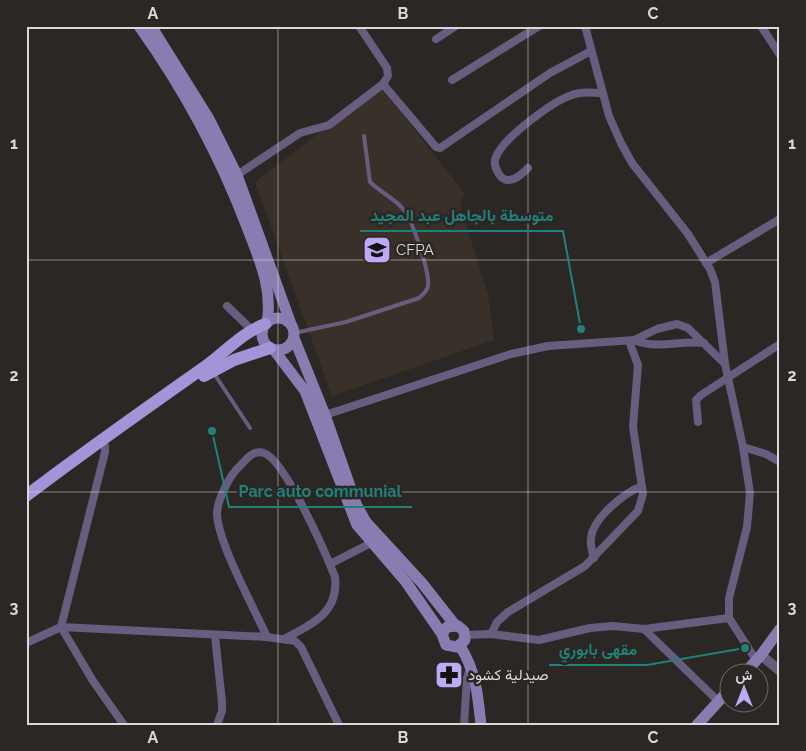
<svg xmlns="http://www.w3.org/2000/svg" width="806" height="751" viewBox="0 0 806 751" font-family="Raleway,Vazirmatn,sans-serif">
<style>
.built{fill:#383029}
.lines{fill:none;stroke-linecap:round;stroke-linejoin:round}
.service{stroke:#675e7f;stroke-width:4}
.minor{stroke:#675e7f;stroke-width:8}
.tertiary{stroke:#675e7f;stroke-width:10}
.secondary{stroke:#8a7cb1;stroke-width:11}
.primary{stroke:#a593d7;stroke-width:12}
.grid{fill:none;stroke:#dbd9d8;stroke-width:1;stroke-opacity:0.55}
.labels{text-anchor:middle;stroke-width:5;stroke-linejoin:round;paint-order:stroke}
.poi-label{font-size:15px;fill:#dbd9d8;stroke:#2a2725;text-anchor:start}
.leader{fill:none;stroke:#238079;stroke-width:2}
.callout-dot{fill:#238079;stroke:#2a2725;stroke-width:2}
.callout-label{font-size:16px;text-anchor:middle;font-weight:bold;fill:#238079;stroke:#2a2725;stroke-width:5;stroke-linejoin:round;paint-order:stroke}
.neatline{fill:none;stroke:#dbd9d8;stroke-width:2}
.grid-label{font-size:16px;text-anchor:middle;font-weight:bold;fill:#dbd9d8}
</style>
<rect width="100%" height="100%" fill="#2a2725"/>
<path class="built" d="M380 86 464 193 460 206 488 294 494 340 332 396 255 182Z"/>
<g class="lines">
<g class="service">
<path d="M294 333 346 322 419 298C424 294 427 291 428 286 430 272 412 219 403 209 394 198 380 192 370 182L364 136"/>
<path d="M213 372 250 428"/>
</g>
<g class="minor">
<path d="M585 26 609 116 621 143 632 163 688 234 710 269 715 282 725 364 743 447 750 493 747 527 729 598V618"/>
<path d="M761 26 780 55"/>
<path d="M436 39 456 26"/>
<path d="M452 80 539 26"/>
<path d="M383 84 436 147 440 148 550 73 591 51"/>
<path d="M528 168C523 173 516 180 509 180 500 181 492 165 496 157 503 138 553 101 572 95 581 91 593 93 603 93"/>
<path d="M237 175 300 133 329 125 383 84 388 76 387 68 359 26"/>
<path d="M706 263 780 219"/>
<path d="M227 306 252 330"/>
<path d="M634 340C658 350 679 340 704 343"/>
<path d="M322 416 511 354 548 346 634 340 657 329 677 324 688 328 725 364"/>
<path d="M698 422 696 400 701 395 780 344"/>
<path d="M743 447 766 454 780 462"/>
<path d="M594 558C592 551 590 545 591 538 593 518 624 493 642 486"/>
<path d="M330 564 375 541"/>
<path d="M61 627 105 452V446L102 438"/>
<path d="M61 627 93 681 124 725"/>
<path d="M644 629 719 702"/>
<path d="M491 634 497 622 508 612 585 566 638 511 643 494 633 427 638 365 629 341"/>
<path d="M465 635 491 634 539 640 590 628 613 626 644 629 729 618 756 660"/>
<path d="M215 636 222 702V711L217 725"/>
<path d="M267 637C254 608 218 543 217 514 217 501 229 476 239 467 246 460 253 449 264 453 285 460 326 554 335 577 339 613 312 624 284 639"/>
<path d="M26 643 61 627 267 637 295 641 301 647 339 725"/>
<path d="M464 725 467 678 470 668"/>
</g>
<path class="tertiary" d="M761 655 780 671"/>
<g class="secondary">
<path d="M139 26C184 89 220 156 247 227 259 259 273 288 267 323"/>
<path d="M151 26 209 119 237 175 291 324"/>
<circle cx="278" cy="334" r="16"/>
<path d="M294 338 325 415 357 506 366 522 422 583 455 625"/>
<path d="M274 350 305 391 357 525 406 582 442 634 446 645 457 647 465 640 464 631 458 626 447 627 442 634"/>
<path d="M460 646C476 671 478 696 481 725"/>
<path d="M744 674 761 655 780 629"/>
<path d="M697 725 728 691"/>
</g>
<g class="primary">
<path d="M204 376 234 360 270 348"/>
<path d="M26 496C85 451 145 409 206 366 225 352 242 333 265 324"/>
</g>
</g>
<path class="grid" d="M278 26V725M528 26V725M26 260H780M26 492H780"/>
<defs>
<symbol id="university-square" viewBox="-11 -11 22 22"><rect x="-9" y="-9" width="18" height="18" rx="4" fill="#bda9f5" stroke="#2a2725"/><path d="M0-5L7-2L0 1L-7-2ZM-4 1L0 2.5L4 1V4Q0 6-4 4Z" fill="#111"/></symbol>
<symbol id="pharmacy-square" viewBox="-11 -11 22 22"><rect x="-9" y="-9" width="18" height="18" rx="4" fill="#bda9f5" stroke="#2a2725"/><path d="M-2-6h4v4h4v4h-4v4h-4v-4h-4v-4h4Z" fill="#111"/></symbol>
</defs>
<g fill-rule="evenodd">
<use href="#university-square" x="361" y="234" width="32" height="32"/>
<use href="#pharmacy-square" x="433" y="659" width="32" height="32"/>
</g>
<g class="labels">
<g class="poi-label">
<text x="396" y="255">CFPA</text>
<text x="468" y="680">صيدلية كشود</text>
</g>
</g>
<path class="leader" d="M581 329L563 231H360M212 431L229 507H412M745 648L647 665H549"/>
<g class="callout-dot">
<circle cx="581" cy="329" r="5"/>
<circle cx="212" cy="431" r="5"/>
<circle cx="745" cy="648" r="5"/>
</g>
<g class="callout-label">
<text x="462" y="221">متوسطة بالجاهل عبد المجيد</text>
<text x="320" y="497">Parc auto communial</text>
<text x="598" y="655">مقهى بابوري</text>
</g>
<rect width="806" height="751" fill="none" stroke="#2a2725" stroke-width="55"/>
<g transform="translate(744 688)"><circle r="24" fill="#2a2725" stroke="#716e6d"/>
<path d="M0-4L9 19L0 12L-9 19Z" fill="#bda9f5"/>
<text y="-8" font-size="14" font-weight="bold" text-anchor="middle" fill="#dbd9d8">ش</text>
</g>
<rect x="28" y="28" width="750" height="696" class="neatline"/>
<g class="grid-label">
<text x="153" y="19">A</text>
<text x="403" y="19">B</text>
<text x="653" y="19">C</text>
<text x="14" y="149">1</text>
<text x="792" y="149">1</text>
<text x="14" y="381">2</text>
<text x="792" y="381">2</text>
<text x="14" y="613">3</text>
<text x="792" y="613">3</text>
<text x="153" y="743">A</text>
<text x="403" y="743">B</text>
<text x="653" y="743">C</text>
</g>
</svg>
